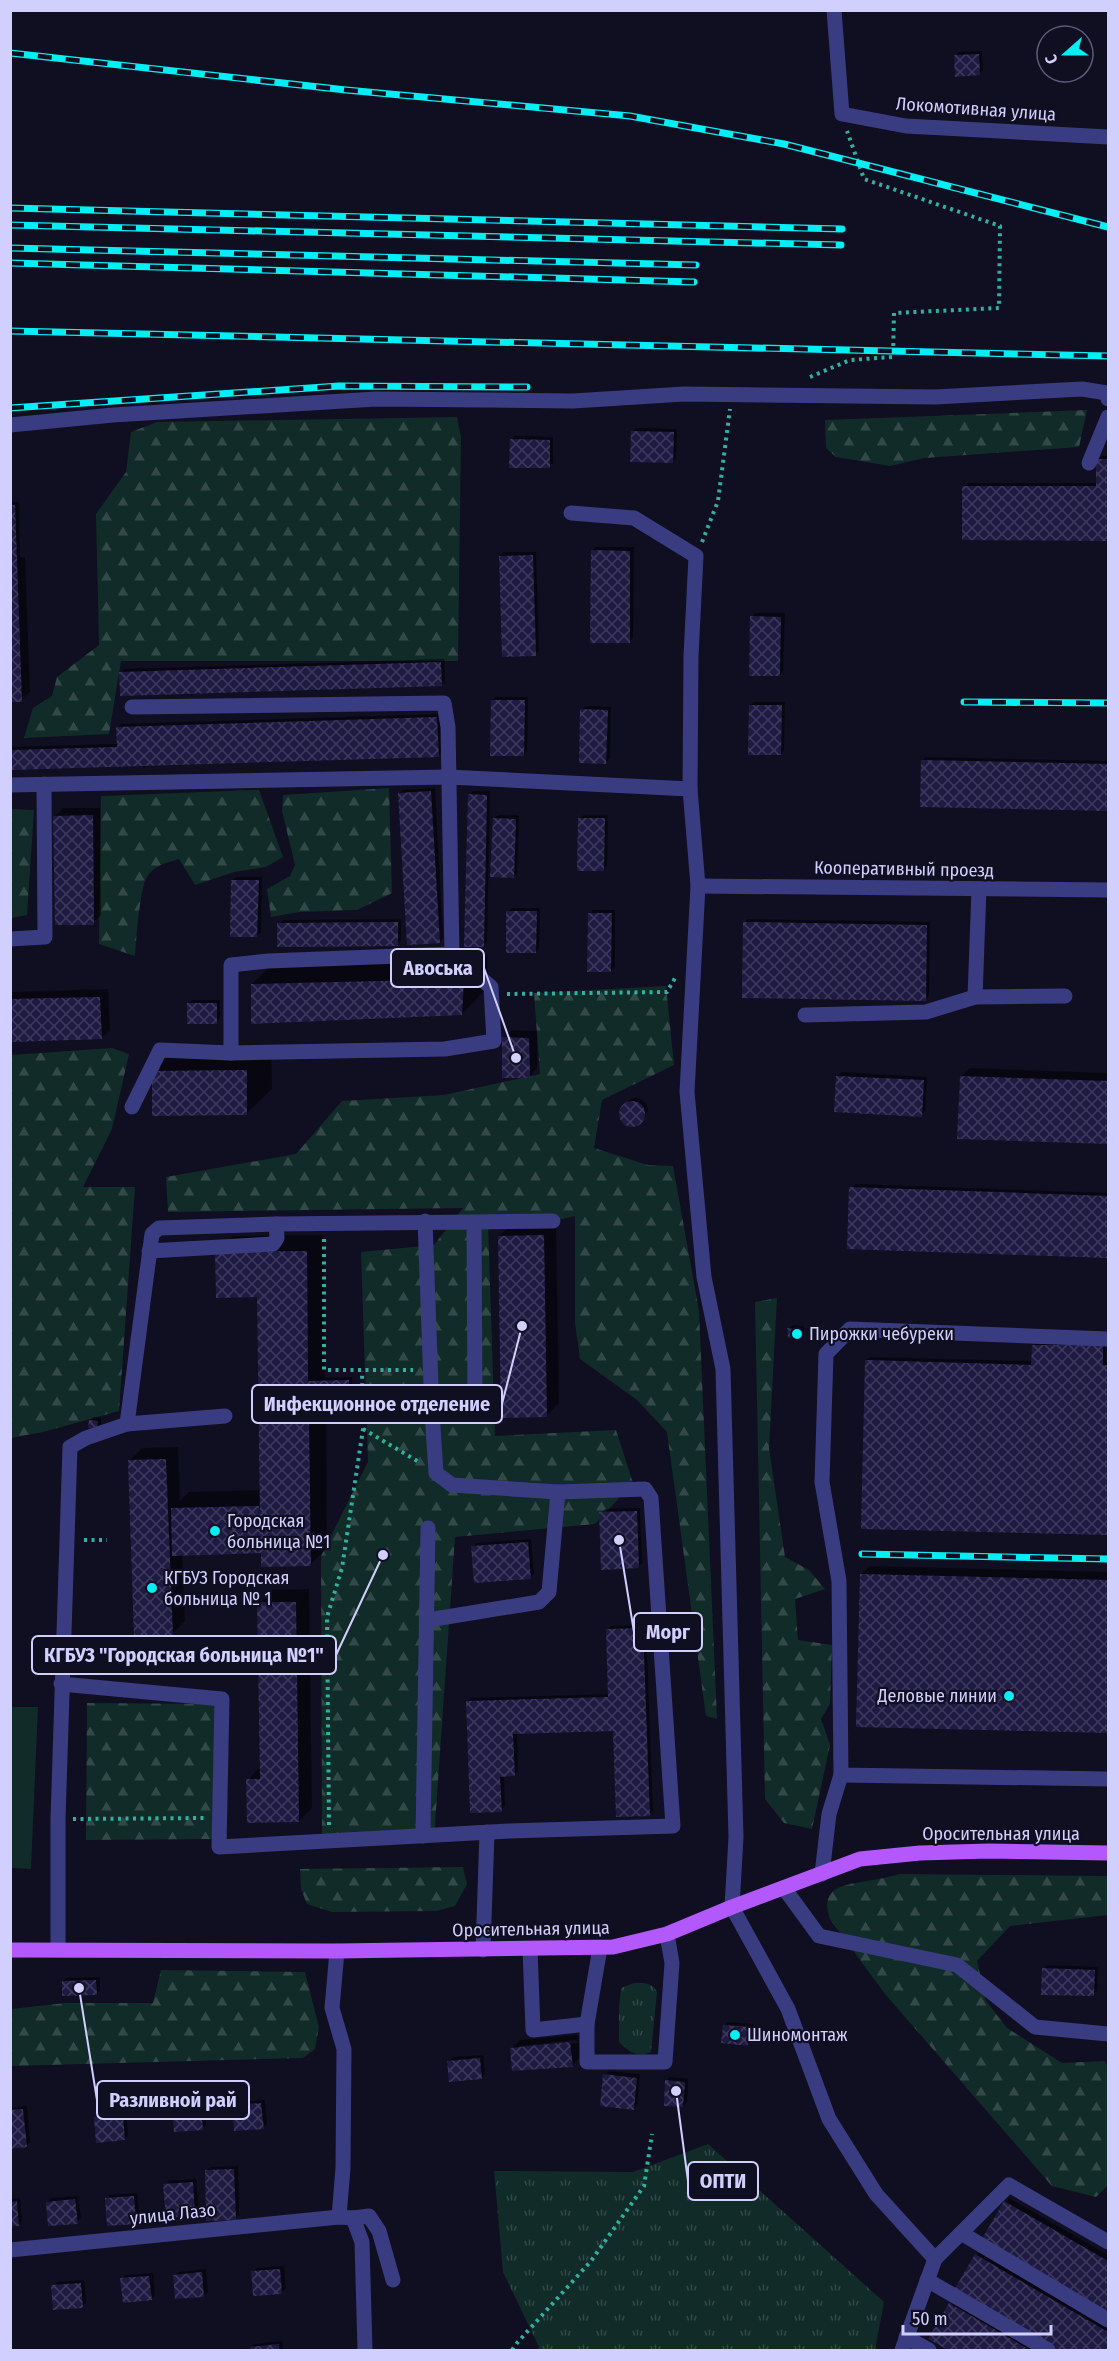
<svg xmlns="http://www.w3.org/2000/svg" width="1119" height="2361" viewBox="0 0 1119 2361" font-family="'Fira Sans Condensed',sans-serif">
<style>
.grass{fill:url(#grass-tufts)}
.forest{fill:url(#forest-firs)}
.pitch{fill:#112b28}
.shadow{fill:#0007;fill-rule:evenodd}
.building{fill:url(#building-cross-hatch)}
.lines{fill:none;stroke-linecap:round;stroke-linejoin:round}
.path{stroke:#30b1a0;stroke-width:4;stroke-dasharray:3 4.5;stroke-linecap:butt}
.minor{stroke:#393c80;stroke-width:15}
.major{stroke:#b358fc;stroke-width:15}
.rail-casing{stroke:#04eef5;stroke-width:7}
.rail{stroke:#100e21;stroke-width:4.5;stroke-dasharray:14;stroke-linecap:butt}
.poi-dot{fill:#04eef5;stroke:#100e21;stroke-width:2}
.labels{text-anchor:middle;stroke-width:4.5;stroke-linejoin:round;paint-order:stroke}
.street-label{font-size:18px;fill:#d1cffe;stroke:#100e21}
.poi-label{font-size:18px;fill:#d1cffe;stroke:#100e21;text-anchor:start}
.leader{fill:none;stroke:#d1cffe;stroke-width:2}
.callout-dot{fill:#d1cffe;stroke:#100e21;stroke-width:2}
.callout{fill:#100e21;stroke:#d1cffe;stroke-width:2}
.callout-label{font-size:20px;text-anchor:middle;font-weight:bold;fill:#d1cffe}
</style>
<defs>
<pattern id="grass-tufts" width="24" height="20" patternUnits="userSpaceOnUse" patternTransform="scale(1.5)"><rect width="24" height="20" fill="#112b28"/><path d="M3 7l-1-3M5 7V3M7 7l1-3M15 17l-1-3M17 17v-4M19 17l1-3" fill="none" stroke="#334948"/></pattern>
<pattern id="forest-firs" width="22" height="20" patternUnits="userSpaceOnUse" patternTransform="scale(1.5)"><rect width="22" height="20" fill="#112b28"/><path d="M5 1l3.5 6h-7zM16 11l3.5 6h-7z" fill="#334948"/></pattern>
<pattern id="building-cross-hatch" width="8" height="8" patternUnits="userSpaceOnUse" patternTransform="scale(1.5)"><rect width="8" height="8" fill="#1f1a42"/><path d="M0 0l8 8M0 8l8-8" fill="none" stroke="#3e3a5e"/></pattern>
</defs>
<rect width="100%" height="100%" fill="#100e21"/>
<g class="grass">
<path d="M634 1983C644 1983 652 1982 657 1992L651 2052C637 2058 629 2052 619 2042V2007L621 1988Z"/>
<path d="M708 2144 884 2302 875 2350H537L539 2347 503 2272 494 2171 633 2172Z"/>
</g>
<g class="forest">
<path d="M1087 410 1079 447 925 458 890 466 836 457 826 448 825 420Z"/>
<path d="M457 417 461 437 458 661H121L109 734 24 738 33 708 52 696 57 677 99 645 96 514 126 472 131 432 157 422Z"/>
<path d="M389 788 392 893 357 910 299 912 271 917 267 889 290 876 295 865 282 811 283 795Z"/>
<path d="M259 790 283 857 266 867 234 872 195 885 179 859C167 863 154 865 147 877 140 886 136 942 135 956L99 944 101 796Z"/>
<path d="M11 809 34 810 27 915 11 918Z"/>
<path d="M666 986 674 1065 602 1100 594 1148 648 1165 673 1166 699 1311 717 1719 706 1716 667 1432 637 1400 580 1359 575 1323V1216L553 1221 488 1224 495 1436 616 1430 633 1483 595 1524 455 1537 434 1839 322 1838 321 1556 368 1462 361 1252 434 1245 463 1208 168 1212 166 1177 296 1154 342 1101 444 1095 540 1074 534 993Z"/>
<path d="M112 1048 129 1054 112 1129 83 1187H135L119 1411 43 1432 11 1438V1055Z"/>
<path d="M777 1298 769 1448 785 1557 809 1570 825 1589 795 1599 798 1640 832 1645 830 1704 821 1719 830 1745 812 1829 784 1823 765 1799 755 1302Z"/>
<path d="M87 1703 216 1704 212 1839 86 1840Z"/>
<path d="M463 1867 467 1884 455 1906 436 1911 332 1912 307 1904 301 1889 300 1869Z"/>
<path d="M900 1874 1108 1876V1915L1010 1926 977 1961 986 2001 1007 2028 1062 2063 1105 2061 1108 2066V2185L1096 2197 1052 2186 885 1994 830 1919C819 1888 842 1885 867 1881 878 1879 889 1877 900 1874Z"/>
<path d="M161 1970 305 1972 319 2027 315 2049 303 2058 11 2066V2009L66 2003H153Z"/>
</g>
<path class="pitch" d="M11 1707H38L31 1869 11 1868Z"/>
<g class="shadow">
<path d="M982 51 983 70 979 74 956 55 959 52Z"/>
<path d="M636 428 677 429 676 458 672 462 632 432Z"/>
<path d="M515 436 553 437V463L549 467 511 440Z"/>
<path d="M1101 456H1108V539H963L964 487 967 483H1098V459Z"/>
<path d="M10 502H19L20 557H25L30 692 21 700 10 701Z"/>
<path d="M596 547H634L633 638 629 641 592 551Z"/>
<path d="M504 552H536L539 651 535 654 500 556Z"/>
<path d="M755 613H785L783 671 780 675 752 617Z"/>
<path d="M444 659 445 681 441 685 121 672 125 669Z"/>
<path d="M496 697H528L527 751 523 755 492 700Z"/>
<path d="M754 702H785L784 750 781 754 750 705Z"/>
<path d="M586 706 611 707 610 758 606 762 582 710Z"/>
<path d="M441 714 442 752 438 756 10 769V747L118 744 117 728 121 724Z"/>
<path d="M926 757 1108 761V810L921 806 922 761Z"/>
<path d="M435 788 443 938 440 942 400 793 403 790Z"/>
<path d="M473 791H490L487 942 483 946 469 795Z"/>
<path d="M63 808H100L101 915 93 923 55 816Z"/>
<path d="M498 815H519L517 873 513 877 494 818Z"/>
<path d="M584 815H608L607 866 603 870 580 818Z"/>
<path d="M236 877H262L261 932 257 936 233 880Z"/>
<path d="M512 908H540L539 948 536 952 508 912Z"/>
<path d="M593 910H615V967L611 971 589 914Z"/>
<path d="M401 919V940L398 944 279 924 283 920Z"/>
<path d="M748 919 930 922 929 996 925 1000 744 923Z"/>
<path d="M488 955 486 989 462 1014 252 984 277 959Z"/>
<path d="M108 989 110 1030 101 1038 10 1041V992Z"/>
<path d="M192 1000H220V1018L217 1022 188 1004Z"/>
<path d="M512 1030 537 1031V1068L529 1077 503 1038Z"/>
<path d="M271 1046 272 1089 247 1113 153 1072 178 1047Z"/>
<path d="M970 1068 1108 1073V1143L959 1137 961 1076Z"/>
<path d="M841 1072 927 1077 925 1111 921 1115 838 1076Z"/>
<path d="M637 1097 647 1104 648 1111 637 1125H629L621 1118 620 1111 629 1100Z"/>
<path d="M855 1184 1108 1193V1256L849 1248 851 1188Z"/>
<path d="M556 1223 559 1403 546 1416 499 1236 512 1224Z"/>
<path d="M323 1235 325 1378 352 1377 353 1417 349 1421H326L327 1548 310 1565 262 1552 182 1554 185 1621 172 1634 129 1461 142 1448 178 1447 180 1501 189 1492 261 1490 259 1296 216 1253 233 1236Z"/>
<path d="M793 1325 804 1326V1333L800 1337 789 1329Z"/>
<path d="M1037 1342H1106V1362H1108V1533L863 1527 866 1360 870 1357 1033 1361V1345Z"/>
<path d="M94 1417 101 1418V1424L97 1427 90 1421Z"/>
<path d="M640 1508 642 1563 638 1567 601 1513 605 1509Z"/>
<path d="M531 1539 534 1574 530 1578 472 1547 476 1543Z"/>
<path d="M870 1566 1108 1572V1732L858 1725 862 1574Z"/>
<path d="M309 1589 312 1808 299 1821 248 1780 261 1766 259 1603 272 1590Z"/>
<path d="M646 1625 653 1811 649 1815 614 1729 517 1732 518 1771 514 1775H504L505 1806 501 1810 468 1702 471 1698 609 1694 607 1630 611 1626Z"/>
<path d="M1047 1965 1098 1967 1097 1991 1093 1995 1044 1969Z"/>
<path d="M100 1977V1990L96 1994 63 1981 67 1978Z"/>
<path d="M728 2022 753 2024 752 2040 748 2044 724 2026Z"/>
<path d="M578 2035 580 2057 572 2066 512 2048 520 2040ZM577 2040 578 2043 519 2049V2046Z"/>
<path d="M483 2055 485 2074 481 2078 449 2061 453 2057Z"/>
<path d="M609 2071 640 2074 637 2105 633 2109 605 2075Z"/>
<path d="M670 2077 688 2079 687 2102 683 2106 666 2081Z"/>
<path d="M204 2100 206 2125 202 2128 173 2107 177 2103Z"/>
<path d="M265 2100 267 2124 263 2128 234 2106 237 2102Z"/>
<path d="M27 2106 30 2142 26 2146 10 2147V2108Z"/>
<path d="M126 2111 128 2135 124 2139 95 2117 99 2113Z"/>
<path d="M238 2166 239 2215 235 2218 206 2171 210 2167Z"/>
<path d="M196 2179 199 2210 195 2214 165 2185 169 2181Z"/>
<path d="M137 2193 140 2219 136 2222 107 2199 110 2195Z"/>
<path d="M78 2196 81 2218 77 2222 48 2202 51 2198Z"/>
<path d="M20 2198 22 2221 19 2224 10 2225V2199Z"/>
<path d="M1009 2198 1108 2255V2310L985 2238Z"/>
<path d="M980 2251 1108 2326V2350H1062L956 2289Z"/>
<path d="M284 2266 286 2288 282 2292 253 2272 257 2268Z"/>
<path d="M206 2269 208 2292 204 2295 175 2275 179 2272Z"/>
<path d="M153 2273 155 2295 151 2299 122 2279 126 2275Z"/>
<path d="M84 2280 86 2303 82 2306 53 2286 57 2282Z"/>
<path d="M954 2300 1040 2350H951L930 2338Z"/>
<path d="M282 2341 283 2350H252L251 2347 255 2344Z"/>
</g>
<g class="building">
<path d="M979 54 980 75 955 77 954 55Z"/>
<path d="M631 431 674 432 673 463 630 462Z"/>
<path d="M510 439 550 440V468H509Z"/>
<path d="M1096 459H1108V541L962 540V486H1096Z"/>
<path d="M10 505H15L22 702H10Z"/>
<path d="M591 550 630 551V643H590Z"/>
<path d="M533 555 536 656 502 657 499 556Z"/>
<path d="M750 616 781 617 780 676H749Z"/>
<path d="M441 662 442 686 120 696 119 672Z"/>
<path d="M491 700H525L524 756H490Z"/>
<path d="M749 705H782L781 755H748Z"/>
<path d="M580 709 608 710 606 764 579 763Z"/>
<path d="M437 717 439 757 10 770V750L117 747 116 727Z"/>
<path d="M921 760 1108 764V811L920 807Z"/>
<path d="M431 791 440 943 407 945 398 793Z"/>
<path d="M468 794 487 795 484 947H464Z"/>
<path d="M93 815 94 925H55L53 816Z"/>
<path d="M493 818 516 819 514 878 490 877Z"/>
<path d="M578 818H605L604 871H577Z"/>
<path d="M231 880H259L257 937H230Z"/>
<path d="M506 911H537L536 953H506Z"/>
<path d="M588 913H612L611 972H587Z"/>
<path d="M398 922V946L277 947V923Z"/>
<path d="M743 922 927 925 926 1001 742 998Z"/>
<path d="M464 979 462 1015 251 1024V984Z"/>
<path d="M100 997 102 1039 10 1042V999Z"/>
<rect x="187" y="1003" width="30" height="21"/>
<path d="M502 1037 529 1038 530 1078H502Z"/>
<path d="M247 1070V1115L152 1116V1071Z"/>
<path d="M836 1076 924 1080 922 1117 834 1112Z"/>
<path d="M960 1076 1108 1081V1144L957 1139Z"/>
<circle cx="632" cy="1114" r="13"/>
<path d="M849 1187 1108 1196V1258L847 1249Z"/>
<path d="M544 1235 547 1417 501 1418 498 1236Z"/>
<path d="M307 1251 308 1381 349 1380V1422L309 1423 311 1566 261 1567V1553L172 1556 171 1508 259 1506 260 1519 257 1297 216 1298 215 1252Z"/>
<path d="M787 1328 801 1329V1338H788Z"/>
<path d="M1032 1345H1103V1365H1108V1535L861 1529 865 1360 1031 1365Z"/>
<path d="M89 1420 98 1421 97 1429 88 1428Z"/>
<path d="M166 1459 173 1636 134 1637 128 1460Z"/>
<path d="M637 1511 639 1568 601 1570 599 1512Z"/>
<path d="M528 1542 531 1579 474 1583 471 1546Z"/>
<path d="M860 1574 1108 1580V1733L856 1727Z"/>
<path d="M257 1602H296L299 1822 247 1823 246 1779H260Z"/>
<path d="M643 1628 650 1816 616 1817 613 1731 513 1734 515 1776 500 1777 502 1812 470 1813 466 1701 608 1697 606 1629Z"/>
<path d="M1042 1968 1095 1970 1094 1996 1041 1995Z"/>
<path d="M96 1980 97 1995 62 1996V1981Z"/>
<path d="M723 2025 750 2027 748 2046 721 2043Z"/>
<path d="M570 2042 573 2067 512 2071 510 2048Z"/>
<path d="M480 2058 482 2079 449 2082 447 2061Z"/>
<path d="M603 2074 637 2078 634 2110 600 2106Z"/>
<path d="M665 2080 685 2082 683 2107 664 2106Z"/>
<path d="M201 2103 203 2130 174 2132 172 2106Z"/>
<path d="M261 2103 264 2129 234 2131 232 2105Z"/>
<path d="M23 2109 27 2147 10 2149V2110Z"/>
<path d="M123 2114 125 2140 96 2143 94 2117Z"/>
<path d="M234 2169 236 2220 206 2221 205 2170Z"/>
<path d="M193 2182 195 2215 166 2218 163 2184Z"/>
<path d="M134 2196 136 2224 107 2226 105 2198Z"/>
<path d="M75 2199 78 2224 48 2226 46 2202Z"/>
<path d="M17 2201 19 2226H10V2202Z"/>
<path d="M1004 2201 1108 2261V2312L982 2239Z"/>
<path d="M975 2254 1108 2332V2350H1059L954 2290Z"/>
<path d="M280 2269 282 2294 253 2296 251 2271Z"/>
<path d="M202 2272 204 2297 175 2299 173 2275Z"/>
<path d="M149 2276 152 2300 123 2303 120 2278Z"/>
<path d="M81 2283 83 2308 53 2310 51 2285Z"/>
<path d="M949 2303 1030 2350H948L928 2339Z"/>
<path d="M279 2344V2350H250V2347Z"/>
</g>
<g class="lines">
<g class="path">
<path d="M810 377 850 360 893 357 894 313 999 308 1000 226 864 179 847 131"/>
<path d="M702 542 718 501 730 409"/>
<path d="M507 994 667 992 675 978"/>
<path d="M324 1239V1370H413"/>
<path d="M363 1429 419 1462"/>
<path d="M84 1540H107"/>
<path d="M73 1819 204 1818"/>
<path d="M329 1825 327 1617 342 1568 363 1429 362 1371"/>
<path d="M512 2350 517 2343 591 2261 644 2186 652 2134"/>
</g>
<g class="minor">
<path d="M834 10 842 114 906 126 1108 137"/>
<path d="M10 425 113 415 376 399 573 401 684 394 935 397 1082 389 1107 393 1108 399"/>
<path d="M1089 463 1108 417"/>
<path d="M571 513 634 518 696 556 691 656 690 789"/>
<path d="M132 707 444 703 448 727 452 954"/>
<path d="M10 785 448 777 690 789 698 886 687 1092 704 1277 723 1369 736 1837 732 1907 788 2009 829 2119 876 2194 935 2259"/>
<path d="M698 886 1108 890"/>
<path d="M10 939 45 937 44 784"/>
<path d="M452 954 491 987 494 1041 445 1049 231 1053V965L268 961Z"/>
<path d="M975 997 979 889"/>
<path d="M805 1015 926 1012 975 997 1065 996"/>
<path d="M132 1107 160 1050 231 1053"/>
<path d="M425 1221 432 1412"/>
<path d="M474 1222 553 1221"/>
<path d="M149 1251 273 1244 277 1238 276 1224"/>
<path d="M1108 1339 850 1329 826 1354 822 1482 839 1581 841 1775 1108 1779"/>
<path d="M127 1424 225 1416"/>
<path d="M428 1620 539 1602 549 1592 558 1492"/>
<path d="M423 1836 428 1528"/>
<path d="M822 1874 829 1814 841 1775"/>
<path d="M784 1888 819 1936 957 1965 1035 2027 1108 2034"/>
<path d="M600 1948 587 2024V2062H665L672 1963 667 1934"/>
<path d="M58 1949V1819L70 1447 86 1438 127 1424 152 1234 159 1228 276 1224 474 1222 475 1402 468 1409 432 1412 436 1473 452 1485 558 1492 645 1489 651 1498 673 1826 509 1831 219 1847 222 1699 61 1684"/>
<path d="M530 1949 533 2030 587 2024"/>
<path d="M483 1950 487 1832"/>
<path d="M337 1951 332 2008 344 2049 343 2168 339 2217 353 2218 362 2242 365 2350"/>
<path d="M353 2218 369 2216 379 2231 393 2280"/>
<path d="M961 2233 1108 2320"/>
<path d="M10 2250 339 2217"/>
<path d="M927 2280 1048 2350"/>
<path d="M906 2337 929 2350"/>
<path d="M902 2350 935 2259 1009 2185 1108 2242"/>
</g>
<path class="major" d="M10 1950 337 1951 613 1947 667 1934 732 1907 860 1859 920 1853 989 1851 1108 1853"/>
<defs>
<g id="rail">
<path d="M10 53 346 90 630 116 784 144 1108 227"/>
<path d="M10 208 842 229"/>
<path d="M10 225 841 245"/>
<path d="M10 248 696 265"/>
<path d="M10 263 694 282"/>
<path d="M10 331 1108 356"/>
<path d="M10 408 339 386 527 387"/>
<path d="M964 702 1108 703"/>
<path d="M862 1554 1108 1559"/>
</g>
</defs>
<use href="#rail" class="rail-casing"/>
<use href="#rail" class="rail"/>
</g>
<g class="poi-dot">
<circle cx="797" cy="1334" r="6"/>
<circle cx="215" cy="1531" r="6"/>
<circle cx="152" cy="1588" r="6"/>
<circle cx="1009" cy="1696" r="6"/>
<circle cx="735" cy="2035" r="6"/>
</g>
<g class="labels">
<g class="street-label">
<text transform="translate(976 109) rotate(4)" y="6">Локомотивная улица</text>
<text transform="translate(904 869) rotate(1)" y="6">Кооперативный проезд</text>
<text x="1001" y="1840">Оросительная улица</text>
<text transform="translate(531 1929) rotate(-1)" y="6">Оросительная улица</text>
<text transform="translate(173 2214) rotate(-6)" y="6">улица Лазо</text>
</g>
<g class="poi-label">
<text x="809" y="1340">Пирожки чебуреки</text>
<text x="227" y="1527">Городская<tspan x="227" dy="21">больница №1</tspan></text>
<text x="164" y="1584">КГБУЗ Городская<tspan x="164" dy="21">больница № 1</tspan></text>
<text x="997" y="1702" text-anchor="end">Деловые линии</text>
<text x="747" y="2041">Шиномонтаж</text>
</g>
</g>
<path class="leader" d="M516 1058L484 968M522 1326L502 1404M619 1540L634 1632M383 1555L336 1655M79 1988L97 2100M676 2091L688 2181"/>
<g class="callout-dot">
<circle cx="516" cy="1058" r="6"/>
<circle cx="522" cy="1326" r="6"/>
<circle cx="619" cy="1540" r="6"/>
<circle cx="383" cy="1555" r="6"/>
<circle cx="79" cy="1988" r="6"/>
<circle cx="676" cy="2091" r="6"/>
</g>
<g class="callout">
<rect x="391" y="949" width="93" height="38" rx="6"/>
<rect x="252" y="1385" width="250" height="38" rx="6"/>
<rect x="634" y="1613" width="68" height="38" rx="6"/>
<rect x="32" y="1636" width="304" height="38" rx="6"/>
<rect x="97" y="2081" width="152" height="38" rx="6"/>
<rect x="688" y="2162" width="70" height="38" rx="6"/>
</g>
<g class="callout-label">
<text x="438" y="975">Авоська</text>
<text x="377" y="1411">Инфекционное отделение</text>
<text x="668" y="1639">Морг</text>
<text x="184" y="1662">КГБУЗ "Городская больница №1"</text>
<text x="173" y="2107">Разливной рай</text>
<text x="723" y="2188">ОПТИ</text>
</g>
<rect width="1119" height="2361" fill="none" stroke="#d1cffe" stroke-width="24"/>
<g transform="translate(1065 54) rotate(249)"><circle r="28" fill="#100e21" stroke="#5d5b79" stroke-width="1.5"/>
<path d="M0-4.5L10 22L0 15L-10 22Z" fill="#04eef5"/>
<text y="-9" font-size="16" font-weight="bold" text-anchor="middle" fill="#d1cffe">С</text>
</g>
<path d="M903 2325v9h148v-9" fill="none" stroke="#d1cffe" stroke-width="3"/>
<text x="912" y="2325" font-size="18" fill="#d1cffe" stroke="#100e21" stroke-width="4.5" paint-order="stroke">50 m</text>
</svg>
